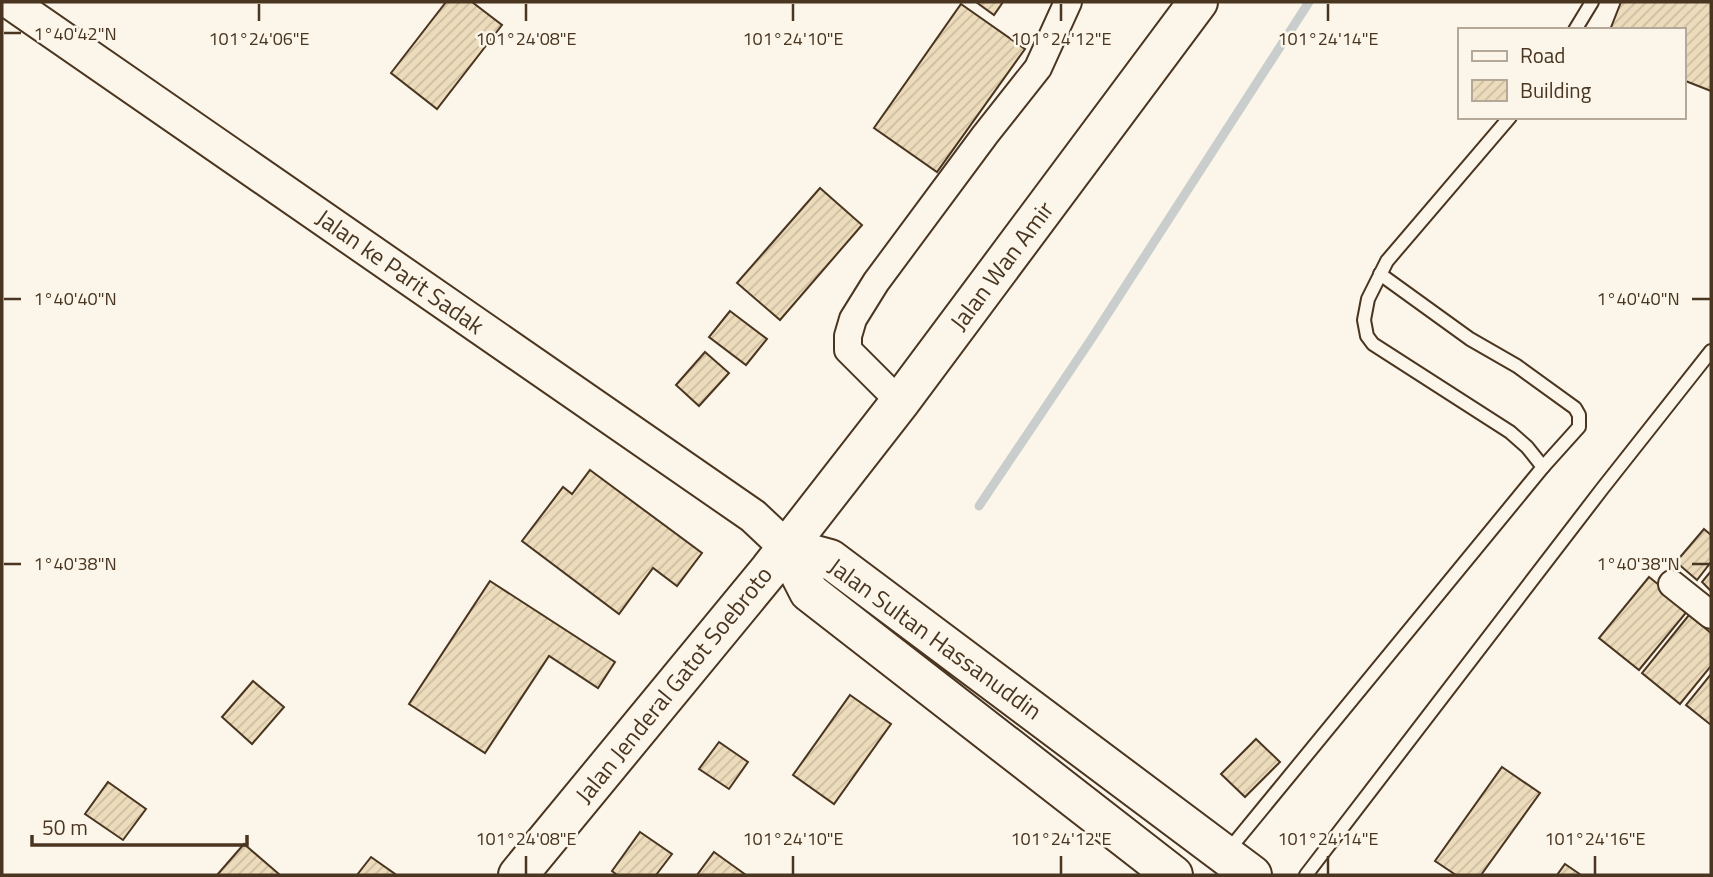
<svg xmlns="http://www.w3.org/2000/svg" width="1713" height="877" viewBox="0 0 1713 877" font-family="'Titillium Web',sans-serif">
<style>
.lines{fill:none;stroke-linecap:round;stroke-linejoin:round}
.stream{stroke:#c9cecd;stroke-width:9}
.building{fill:url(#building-hatch);stroke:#4a3520;stroke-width:2}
.service-casing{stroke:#4a3520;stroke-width:16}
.minor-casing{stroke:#4a3520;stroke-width:30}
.tertiary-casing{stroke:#4a3520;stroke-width:37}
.primary-casing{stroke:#4a3520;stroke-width:42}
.trunk-casing{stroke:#4a3520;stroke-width:42}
.service{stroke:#fbf6e9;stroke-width:12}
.minor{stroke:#fbf6e9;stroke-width:26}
.tertiary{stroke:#fbf6e9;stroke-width:33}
.primary{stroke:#fbf6e9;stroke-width:38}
.trunk{stroke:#fbf6e9;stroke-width:38}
.ticks{fill:none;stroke:#4a3520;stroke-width:2.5}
.labels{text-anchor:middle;stroke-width:5;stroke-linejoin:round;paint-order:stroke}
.street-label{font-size:24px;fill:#4a3520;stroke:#fbf6e9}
.ticks-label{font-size:18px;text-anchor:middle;fill:#4a3520;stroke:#fbf6e9;stroke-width:5;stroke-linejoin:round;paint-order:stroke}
</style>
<defs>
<pattern id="building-hatch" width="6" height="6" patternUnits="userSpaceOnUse" patternTransform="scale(1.75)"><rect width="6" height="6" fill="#ecdcbc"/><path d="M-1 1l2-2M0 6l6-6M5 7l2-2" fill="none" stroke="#ccbda1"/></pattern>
</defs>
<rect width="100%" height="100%" fill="#fbf6e9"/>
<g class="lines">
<path class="stream" d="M979 506 1092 338 1309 2"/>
</g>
<g class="building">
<path d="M446 2H472L502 25 437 109 391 73Z"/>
<path d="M976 2H1003L994 15Z"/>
<path d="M1621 2H1711V91L1683 80V30H1610Z"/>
<path d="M961 4 1025 49 937 172 874 128Z"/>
<path d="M820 188 862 225 780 320 737 283Z"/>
<path d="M730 311 767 339 746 365 709 337Z"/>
<path d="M705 352 729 373 699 406 676 385Z"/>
<path d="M590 470 702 553 677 586 653 568 619 614 522 541 563 487 572 494Z"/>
<path d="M1704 529 1711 535V562L1697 580 1676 562Z"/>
<path d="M1711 571V591L1702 582Z"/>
<path d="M1649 577 1689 609 1639 670 1599 638Z"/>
<path d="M490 581 615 662 598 688 549 656 485 753 409 704Z"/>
<path d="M1689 615 1711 633V666L1680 704 1642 673Z"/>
<path d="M1711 674V725L1686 705Z"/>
<path d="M253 681 284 707 252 744 222 717Z"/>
<path d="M850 695 891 724 834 804 793 775Z"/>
<path d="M1256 739 1280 762 1245 797 1221 774Z"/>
<path d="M719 742 748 762 729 789 699 769Z"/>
<path d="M1502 767 1540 793 1481 875H1456L1435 861Z"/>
<path d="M108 782 146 809 123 840 85 814Z"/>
<path d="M640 832 672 854 656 875H617L612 871Z"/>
<path d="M244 844 280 875H217Z"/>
<path d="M714 852 746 875H697Z"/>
<path d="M371 857 395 874 394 875H357Z"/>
<path d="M1565 864 1581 875H1557Z"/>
</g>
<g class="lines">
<defs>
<g id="service">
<path d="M1575 30 1592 2"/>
<path d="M1380 274 1470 339 1517 366 1575 408 1579 415V427L1543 467"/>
<path d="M1227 852 1543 467 1527 447 1510 432 1373 344 1367 336 1364 320 1368 299 1387 261 1510 117"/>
<path d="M1306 875 1602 489 1711 351"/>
</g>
<g id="minor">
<path d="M900 402 848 350V336L853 319 876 282 985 135 1038 68 1068 2"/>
<path d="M1672 584 1711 615"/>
</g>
<path id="tertiary" d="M10 2 753 516 786 547"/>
<path id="primary" d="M1173 875 809 592 786 547 830 559 1252 875"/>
<path id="trunk" d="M518 875 770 569 900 402 1198 2"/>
</defs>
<use href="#service" class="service-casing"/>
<use href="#minor" class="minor-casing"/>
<use href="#tertiary" class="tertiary-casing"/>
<use href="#primary" class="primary-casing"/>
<use href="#trunk" class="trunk-casing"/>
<use href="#service" class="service"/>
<use href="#minor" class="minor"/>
<use href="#tertiary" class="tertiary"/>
<use href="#primary" class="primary"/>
<use href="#trunk" class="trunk"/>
</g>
<path class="ticks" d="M259 4V21M526 4V21M793 4V21M1061 4V21M1328 4V21M4 33H21M4 299H21M1692 299H1710M4 564H21M1692 564H1710M526 856V874M793 856V874M1061 856V874M1328 856V874M1595 856V874"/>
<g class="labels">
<g class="street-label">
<text transform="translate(1002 266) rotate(-53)" y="8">Jalan Wan Amir</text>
<text transform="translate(400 272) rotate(35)" y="8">Jalan ke Parit Sadak</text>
<text transform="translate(935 639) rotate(36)" y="8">Jalan Sultan Hassanuddin</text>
<text transform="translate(674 685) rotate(-51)" y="8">Jalan Jenderal Gatot Soebroto</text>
</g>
</g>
<g class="ticks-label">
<text x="75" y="40">1°40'42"N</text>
<text x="259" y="45">101°24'06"E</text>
<text x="526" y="45">101°24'08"E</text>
<text x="793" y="45">101°24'10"E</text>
<text x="1061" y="45">101°24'12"E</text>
<text x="1328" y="45">101°24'14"E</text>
<text x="75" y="305">1°40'40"N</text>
<text x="1638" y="305">1°40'40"N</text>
<text x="75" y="570">1°40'38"N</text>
<text x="1638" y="570">1°40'38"N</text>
<text x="526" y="845">101°24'08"E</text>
<text x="793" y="845">101°24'10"E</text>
<text x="1061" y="845">101°24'12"E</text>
<text x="1328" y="845">101°24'14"E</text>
<text x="1595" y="845">101°24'16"E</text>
</g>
<rect width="1713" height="877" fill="none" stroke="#4a3520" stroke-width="7"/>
<rect x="1458" y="28" width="228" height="91" fill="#fbf6e9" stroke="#b4a999" stroke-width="2"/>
<rect x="1472" y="51" width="35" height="10" fill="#fbf6e9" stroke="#b4a999" stroke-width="2"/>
<text x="1520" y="63" font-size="21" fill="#4a3520">Road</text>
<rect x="1472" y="80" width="35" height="21" fill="url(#building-hatch)" stroke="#b4a999" stroke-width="2"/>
<text x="1520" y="98" font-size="21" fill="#4a3520">Building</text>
<path d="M32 835v10h215v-10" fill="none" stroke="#4a3520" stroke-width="3.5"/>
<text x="42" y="835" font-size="21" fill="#4a3520" stroke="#fbf6e9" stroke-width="5" paint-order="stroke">50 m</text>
</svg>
